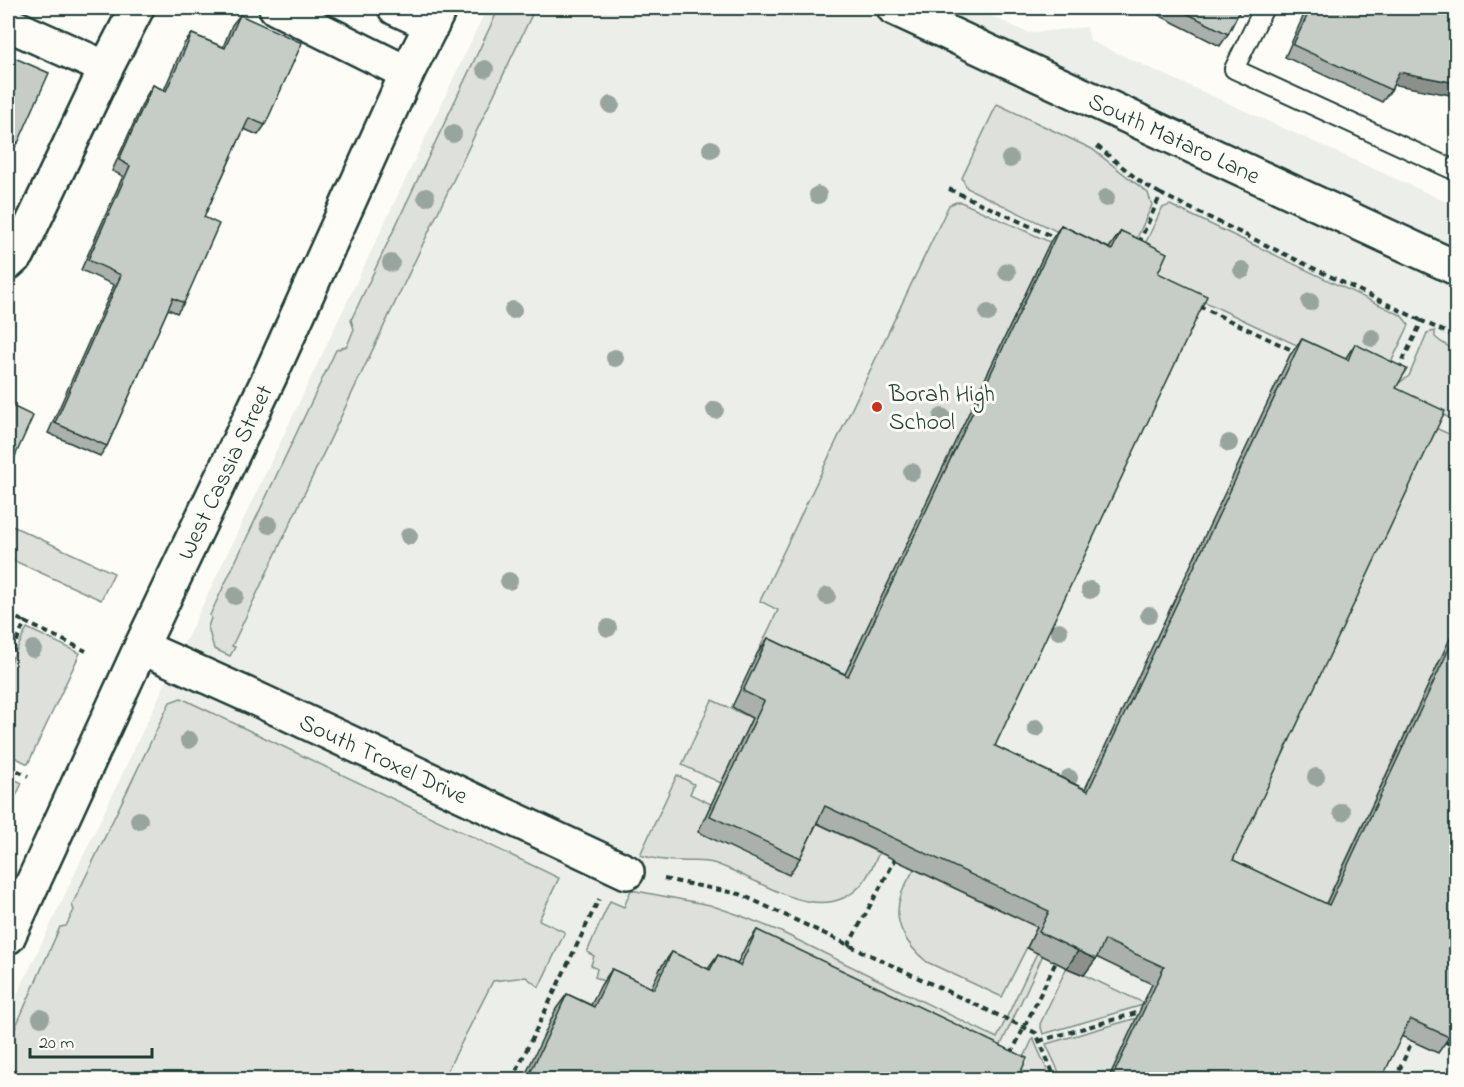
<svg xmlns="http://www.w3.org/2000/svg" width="1464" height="1087" viewBox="0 0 1464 1087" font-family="'Indie Flower',sans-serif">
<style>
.built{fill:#eceee9}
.green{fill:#dde0db;stroke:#7e8e88;stroke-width:1.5}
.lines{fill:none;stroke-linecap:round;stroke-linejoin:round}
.lane-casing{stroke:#1f3d34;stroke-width:22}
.street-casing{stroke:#1f3d34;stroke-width:38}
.secondary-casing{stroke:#1f3d34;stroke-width:38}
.path{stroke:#1f3d34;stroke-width:4;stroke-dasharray:6 4.5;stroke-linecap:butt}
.lane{stroke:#fdfcf7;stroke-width:18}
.street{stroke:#fdfcf7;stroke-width:33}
.secondary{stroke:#fdfcf7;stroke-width:33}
.tree{fill:#98a59e}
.wall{fill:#aab0ab;stroke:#1f3d34;stroke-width:1.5}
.shaded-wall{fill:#8b908b;stroke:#1f3d34;stroke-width:1.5}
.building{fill:#c6cdc7;stroke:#1f3d34;stroke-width:1.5}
.poi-dot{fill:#c8321e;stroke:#fdfcf7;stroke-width:2}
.labels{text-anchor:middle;stroke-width:6;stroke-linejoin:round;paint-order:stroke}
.street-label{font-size:24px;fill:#1f3d34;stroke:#fdfcf7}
.poi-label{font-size:24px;fill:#1f3d34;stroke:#fdfcf7;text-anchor:start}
</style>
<rect width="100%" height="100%" fill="#fdfcf7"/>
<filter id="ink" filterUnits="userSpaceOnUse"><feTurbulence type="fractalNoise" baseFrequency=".0167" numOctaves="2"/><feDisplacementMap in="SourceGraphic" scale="12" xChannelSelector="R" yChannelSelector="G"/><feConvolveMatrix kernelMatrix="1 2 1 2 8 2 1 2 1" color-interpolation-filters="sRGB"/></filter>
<g filter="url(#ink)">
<path class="built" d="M487 8H974L1028 33 1087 27 1090 41 1456 206V1079L8 1080V1014Z"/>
<g class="green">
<path d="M499 8H535L232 646 235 647 230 656 214 649 208 627 211 618 210 615 336 350 347 346 354 329 351 320Z"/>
<path d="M997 104 1092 149 1148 193 1152 205 1129 256 1106 255 967 188 962 178Z"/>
<path d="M956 202H961L1050 242 837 692 757 654 778 610 760 601 949 205Z"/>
<path d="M1170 205 1401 315 1409 325 1383 379 1341 366 1152 277 1137 261 1162 208Z"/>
<path d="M1435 331V337L1441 342 1456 351V421L1392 391 1396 385 1409 376 1427 333Z"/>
<path d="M1433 427 1456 437V626L1317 922 1221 877Z"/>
<path d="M8 524 114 573 101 600 8 558Z"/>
<path d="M27 628 80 653 28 764 8 754V668Z"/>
<path d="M181 698 559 878 539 920 565 932 539 987 526 977 493 981 443 1079 35 1080 11 1068 8 1044 60 927 66 926 74 910 72 905 170 702Z"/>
<path d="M712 700 752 718 721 783 682 765Z"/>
<path d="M677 775 694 784 690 794 711 804 699 832 814 822 879 853C874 863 869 876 861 885 820 930 757 876 713 863 702 860 691 862 681 861 666 861 653 859 640 855Z"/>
<path d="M8 776 22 783 8 813Z"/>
<path d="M914 869 1037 927 1002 997 927 962C907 946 891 922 901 895 904 886 910 877 914 869Z"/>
<path d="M631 890 710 905 739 915 779 931 997 1038 1037 953 1043 955 985 1079 945 1080 746 946 730 981 645 1001 595 977 597 969 591 965 594 956 587 952 610 901 624 907Z"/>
<path d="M1067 967 1144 1003 1143 1005 1043 1034 1040 1024Z"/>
<path d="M1137 1018 1108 1079H1062L1046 1044Z"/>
<path d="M1033 1038 1051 1079H1014Z"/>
</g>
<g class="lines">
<defs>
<path id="lane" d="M1264 8 1234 69 1456 171"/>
<g id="street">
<path d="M276 8 407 73"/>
<path d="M395 8 432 25"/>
<path id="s1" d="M894 8 1456 268"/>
<path d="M8 24 106 68"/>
<path d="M8 263 18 254 106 68 137 8"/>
<path id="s2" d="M141 647 261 701 627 872"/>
</g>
<g id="secondary">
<path id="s3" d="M8 937 141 647 270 376 407 73 440 8"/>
</g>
</defs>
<use href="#lane" class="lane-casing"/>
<use href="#street" class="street-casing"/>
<use href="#secondary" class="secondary-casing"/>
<g class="path">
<path d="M1097 146 1142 183 1161 194"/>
<path d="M949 189 1058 239"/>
<path d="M1139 243 1161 194 1422 321"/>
<path d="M1199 306 1296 352"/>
<path d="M1398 370 1422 321 1456 337"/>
<path d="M8 614 25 622"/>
<path d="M8 661 25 622 86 651"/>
<path d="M8 766 28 776"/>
<path d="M664 879 740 894 1036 1033 1056 1080"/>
<path d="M848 946 895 860"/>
<path d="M1039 1041 1140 1012"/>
<path d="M1444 1041 1456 1047"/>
<path d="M1011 1054 1056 962"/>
<path d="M512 1080 599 899"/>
<path d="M1395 1080 1412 1041"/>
</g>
<use href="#lane" class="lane"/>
<use href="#street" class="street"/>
<use href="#secondary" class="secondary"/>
</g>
<g class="tree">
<circle cx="485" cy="69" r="9"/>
<circle cx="611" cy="105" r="9"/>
<circle cx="453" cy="134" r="9"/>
<circle cx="711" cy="149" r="9"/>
<circle cx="1010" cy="159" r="9"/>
<circle cx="818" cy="195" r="9"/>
<circle cx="426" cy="197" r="9"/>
<circle cx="1106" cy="198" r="9"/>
<circle cx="391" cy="263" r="9"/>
<circle cx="1242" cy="270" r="9"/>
<circle cx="1007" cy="272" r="9"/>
<circle cx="1310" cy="302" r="9"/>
<circle cx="513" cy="310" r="9"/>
<circle cx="988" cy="313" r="9"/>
<circle cx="1372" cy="338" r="9"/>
<circle cx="615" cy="358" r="9"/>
<circle cx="715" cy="410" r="9"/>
<circle cx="942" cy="417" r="9"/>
<circle cx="1229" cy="443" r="9"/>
<circle cx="912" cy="472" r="9"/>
<circle cx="269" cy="525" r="9"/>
<circle cx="409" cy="536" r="9"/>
<circle cx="509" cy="581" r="9"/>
<circle cx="1090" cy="590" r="9"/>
<circle cx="235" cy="596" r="9"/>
<circle cx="827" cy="596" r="9"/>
<circle cx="1149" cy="615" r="9"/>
<circle cx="608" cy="628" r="9"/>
<circle cx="1059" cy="631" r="9"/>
<circle cx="33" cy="649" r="9"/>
<circle cx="1036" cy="728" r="9"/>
<circle cx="189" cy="740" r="9"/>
<circle cx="1316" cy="777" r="9"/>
<circle cx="1069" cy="778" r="9"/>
<circle cx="1342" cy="812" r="9"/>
<circle cx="139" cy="820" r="9"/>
<circle cx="41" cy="1018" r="9"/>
</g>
<g class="wall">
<path d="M1145 8H1241L1228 34 1220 46Z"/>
<path d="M1310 8 1394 84 1391 90 1382 102 1285 57 1303 17Z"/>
<path d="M240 15 265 125 258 135 244 129 204 217 184 303 177 313 168 309 107 446 100 456 48 433 114 285 81 270 123 176 112 171 146 96 153 85 164 90 184 44 192 34 223 47 232 25Z"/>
<path d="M8 55 18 143 8 157Z"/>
<path d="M1061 225 1109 248 1121 231 1158 273 995 746 1085 789 1290 355 1302 339 1345 359 1355 344 1396 388 1233 860 1326 904 1456 626V1021L1449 1037 1438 1053 1401 1036 1381 1080H1108L1152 984 1096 957 1084 975 1067 968 1027 948 1037 927 817 823 800 858 789 875 698 832 752 718 732 707 757 654 768 638 845 674 1050 242Z"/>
<path d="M757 930 1017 1080H523L556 1009 567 994 591 1005 601 985 612 969 651 988 661 967 672 952 708 969 718 955 737 964 746 946Z"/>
</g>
<g class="shaded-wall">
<path d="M1399 72 1456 83V96L1391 84Z"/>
<path d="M1078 951 1096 959 1084 975 1067 968Z"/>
</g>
<g class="building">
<path d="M1176 8H1241L1228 34Z"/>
<path d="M1311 8H1456V83L1399 72 1391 90 1293 45Z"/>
<path d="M240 15 302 43 265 125 249 118 204 217 219 224 184 303 173 298 107 446 55 423 121 275 88 260 130 166 119 160 153 85 166 91 192 34 225 48Z"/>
<path d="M8 55 49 73 18 143 8 138Z"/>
<path d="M1061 225 1112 250 1121 231 1143 241 1167 253 1158 273 1207 296 995 746 1088 791 1302 339 1348 360 1355 344 1407 369 1396 388 1445 411 1233 860 1329 905 1456 634V1021L1449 1037 1410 1019 1381 1080H1111L1164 967 1105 940 1096 959 1078 951 1039 932 1049 911 825 806 800 858 710 816 764 701 743 691 768 638 848 676Z"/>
<path d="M8 404 33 416 8 472Z"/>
<path d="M757 930 1027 1058 1017 1080H527L567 994 594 1007 612 969 654 989 672 952 710 970 718 955 740 966Z"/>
</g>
</g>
<circle class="poi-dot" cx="877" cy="407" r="6"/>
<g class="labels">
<g class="street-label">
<text dy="8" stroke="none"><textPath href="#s1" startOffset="309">South Mataro Lane</textPath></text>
<text dy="8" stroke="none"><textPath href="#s3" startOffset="513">West Cassia Street</textPath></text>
<text dy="8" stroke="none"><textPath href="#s2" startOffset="267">South Troxel Drive</textPath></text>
</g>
<g class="poi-label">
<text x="889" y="401">Borah High<tspan x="889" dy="28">School</tspan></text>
</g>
</g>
<rect width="1464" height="1087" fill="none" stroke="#fdfcf7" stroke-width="30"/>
<rect x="15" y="15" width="1434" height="1057" fill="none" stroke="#1f3d34" stroke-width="2" filter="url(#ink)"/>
<path d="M30 1048v9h122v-9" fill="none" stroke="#1f3d34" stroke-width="3"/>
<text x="39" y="1048" font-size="18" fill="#1f3d34" stroke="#fdfcf7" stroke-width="4.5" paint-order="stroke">20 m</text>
</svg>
